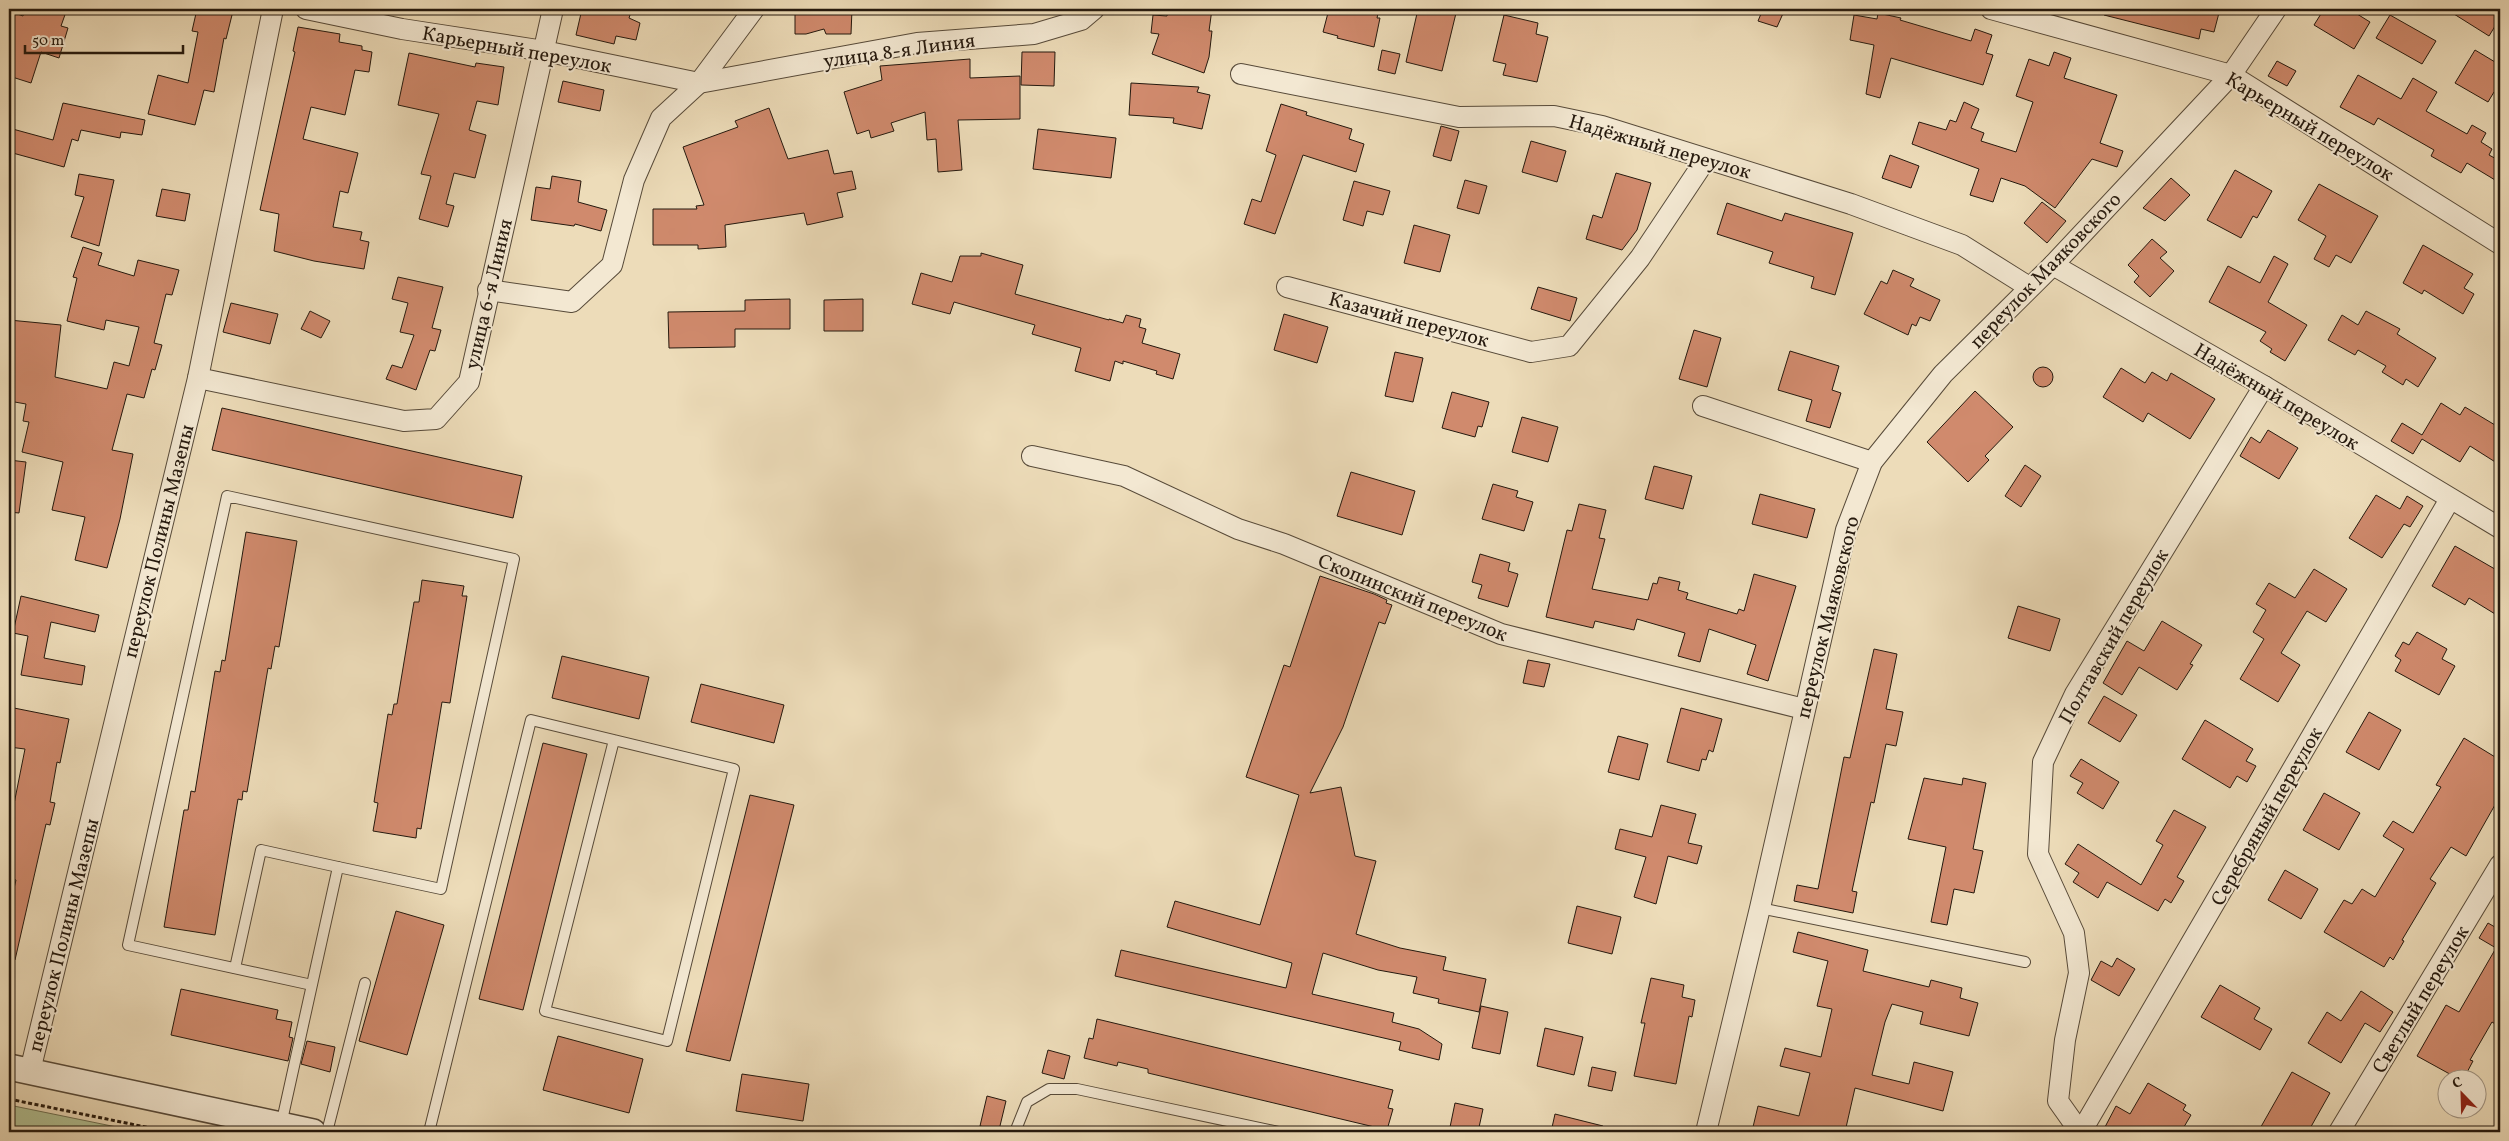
<svg xmlns="http://www.w3.org/2000/svg" width="2509" height="1141" viewBox="0 0 2509 1141" font-family="Vollkorn,serif">
<style>
.green{fill:#b2c294;stroke:#6c6e51}
.building{fill:#d08a6d;stroke:#25190e}
.lines{fill:none;stroke-linecap:round;stroke-linejoin:round}
.service-casing{stroke:#574a39;stroke-width:12}
.minor-casing{stroke:#574a39;stroke-width:22}
.tertiary-casing{stroke:#574a39;stroke-width:28}
.path{stroke:#25190e;stroke-width:3;stroke-dasharray:4 2.5;stroke-linecap:butt}
.service{stroke:#f3e8d2;stroke-width:10}
.minor{stroke:#f3e8d2;stroke-width:20}
.tertiary{stroke:#f3e8d2;stroke-width:25}
.labels{text-anchor:middle;stroke-width:4;stroke-linejoin:round;paint-order:stroke}
.street-label{font-size:20px;fill:#25190e;stroke:#f3e8d2}
</style>
<rect width="100%" height="100%" fill="#eddcb9"/>
<filter id="stains"><feTurbulence type="fractalNoise" baseFrequency=".004" numOctaves="4"/><feColorMatrix values="0 0 0 0 .2 0 0 0 0 .09 0 0 0 0 .02 0 0 0 .5 -.17"/></filter>
<radialGradient id="worn" r=".72"><stop offset=".6" stop-color="#630" stop-opacity="0"/><stop offset="1" stop-color="#630" stop-opacity=".3"/></radialGradient>
<path class="green" d="M9 1105 141 1132H9Z"/>
<g class="building">
<path d="M25 9H67L61 26 68 28 59 58 41 52 31 83 9 76V11L23 16Z"/>
<path d="M197 9 233 11 226 39 224 38 214 92 204 90 195 125 148 114 158 75 188 83 198 32 192 31Z"/>
<path d="M582 9 601 14 602 9 631 12 629 18 640 23 636 40 616 36 614 44 576 35Z"/>
<path d="M795 9H852L851 34H826L824 29 806 34H795Z"/>
<path d="M1168 9H1212L1209 31H1212L1209 57 1204 73 1152 54 1159 34 1151 33 1153 15 1167 16Z"/>
<path d="M1329 9H1379L1377 18H1380L1374 47 1337 38 1338 36 1323 32Z"/>
<path d="M1418 9H1457L1442 71 1406 62Z"/>
<path d="M1763 9H1785L1777 27 1758 21Z"/>
<path d="M2104 9H2220L2214 32 2201 29 2199 39 2104 15Z"/>
<path d="M2324 9H2349L2370 22 2354 49 2314 25Z"/>
<path d="M2446 9H2500V18L2489 36Z"/>
<path d="M1878 13 1901 18 1900 20 1971 41 1975 29 1992 35 1986 53 1993 55 1983 85 1891 58 1880 98 1866 94 1874 45 1850 40 1854 15 1877 19Z"/>
<path d="M1504 15 1538 23 1536 34 1548 37 1537 82 1503 75 1506 64 1493 61Z"/>
<path d="M2390 15 2436 41 2422 64 2376 38Z"/>
<path d="M298 27 340 34 339 42 362 46V50L372 52 369 72 355 70 345 115 311 107 303 139 358 153 348 193 340 191 333 227 362 232 360 240 369 242 364 269 314 261 274 251 279 214 260 210 295 52 293 51Z"/>
<path d="M1382 50 1400 54 1395 74 1378 70Z"/>
<path d="M2475 50 2500 65V96L2494 92 2488 102 2455 83Z"/>
<path d="M1022 52H1055L1054 86 1021 85Z"/>
<path d="M2054 52 2071 58 2064 78 2117 95 2100 143 2123 151 2117 167 2092 159 2055 208 2025 186 2001 178 1993 202 1970 195 1979 169 1912 144 1919 122 1946 130 1950 120 1956 122 1964 102 1979 109 1971 128 1984 133 1981 141 2016 152 2033 102 2016 96 2029 59 2049 66Z"/>
<path d="M409 53 475 67 476 63 504 67 498 105 477 101 469 130 486 135 475 178 454 173 446 204 454 206 448 227 419 219 431 176 421 174 439 114 398 105Z"/>
<path d="M970 59V78L1020 76V119L958 120 962 170 938 172 936 139 927 140 925 112 891 123 894 131 871 138 869 130 857 134 844 92 882 80 880 66Z"/>
<path d="M2277 61 2296 71 2287 86 2268 76Z"/>
<path d="M2358 75 2401 99 2413 78 2437 92 2426 111 2467 134 2472 125 2486 133 2481 142 2492 149 2489 155 2500 161V183L2467 163 2461 173 2431 156 2434 150 2378 118 2374 125 2340 107Z"/>
<path d="M563 81 604 90 600 111 558 102Z"/>
<path d="M1131 83 1199 87 1197 92 1210 95 1202 129 1173 123 1174 118 1129 115Z"/>
<path d="M63 103 145 120 142 135 121 132 120 138 81 130 78 141 72 139 64 167 9 152V128L53 140Z"/>
<path d="M1281 104 1307 112 1306 115 1352 129 1349 139 1364 144 1356 172 1303 155 1275 234 1244 224 1252 199 1261 202 1276 155 1266 151Z"/>
<path d="M769 108 788 159 828 150 834 174 852 171 856 189 837 193 843 217 807 225 804 213 725 225 726 247 698 249V245H653V209H697L696 206 704 205 683 147 738 127 735 121Z"/>
<path d="M1441 126 1459 131 1451 161 1433 156Z"/>
<path d="M1038 129 1116 138 1111 178 1033 169Z"/>
<path d="M1531 141 1566 151 1557 182 1522 172Z"/>
<path d="M1890 155 1919 166 1911 188 1882 178Z"/>
<path d="M2235 170 2272 191 2257 218 2253 216 2241 238 2207 220Z"/>
<path d="M1616 173 1651 183 1637 230 1622 250 1586 239 1593 215 1602 218Z"/>
<path d="M79 174 114 180 99 246 71 237 84 197 75 195Z"/>
<path d="M552 176 581 181 578 202 607 210 601 231 575 224 574 226 531 220 536 187 550 189Z"/>
<path d="M2171 178 2190 195 2165 221 2143 208Z"/>
<path d="M1465 180 1487 186 1479 214 1457 208Z"/>
<path d="M1354 181 1390 191 1383 215 1367 211 1363 226 1343 220Z"/>
<path d="M2319 184 2378 216 2351 263 2336 255 2329 267 2314 259 2326 236 2298 220Z"/>
<path d="M162 189 190 194 185 221 156 216Z"/>
<path d="M2042 202 2066 221 2047 243 2024 223Z"/>
<path d="M1727 203 1782 221 1785 213 1853 233 1835 295 1811 288 1814 277 1769 263 1773 252 1717 234Z"/>
<path d="M1414 225 1450 235 1440 272 1404 263Z"/>
<path d="M2152 239 2167 252 2160 258 2174 271 2150 297 2134 282 2139 276 2128 265Z"/>
<path d="M2423 245 2473 274 2464 288 2474 294 2463 314 2424 290 2422 294 2403 283Z"/>
<path d="M83 247 102 253 98 265 134 276 138 260 179 270 172 295 166 294 154 343 162 345 155 370 152 369 144 398 127 394 112 450 133 454 120 519 107 568 75 560 85 517 52 510 63 462 22 452 29 422 23 421 26 404 9 401V320L61 325 55 377 107 389 114 362 129 366 139 327 106 320 104 330 67 321 77 278 73 277Z"/>
<path d="M981 253 1023 265 1015 294 1109 320V319L1123 323 1126 315 1141 319 1139 327 1146 329 1142 343 1180 354 1173 379 1156 374 1157 371 1123 361V364L1115 361 1110 381 1075 371 1081 348 1032 334 1035 325 954 302 950 314 912 304 921 273 952 282 960 256H981Z"/>
<path d="M2274 256 2288 264 2268 302 2307 325 2285 361 2270 352 2272 349 2260 341 2266 332 2209 302 2228 266 2260 283Z"/>
<path d="M1893 270 1914 279 1910 286 1940 300 1930 321 1920 317 1916 326 1912 324 1908 335 1864 314 1881 281 1887 284Z"/>
<path d="M398 277 443 287 432 328 441 330 435 351 430 350 416 390 386 379 392 365 402 368 414 335 400 332 408 303 392 299Z"/>
<path d="M1538 287 1577 298 1570 321 1531 309Z"/>
<path d="M790 299V329H735V347L669 348 668 312 745 311V300Z"/>
<path d="M863 299V331H824V300Z"/>
<path d="M231 303 278 314 270 344 223 332Z"/>
<path d="M310 311 330 321 321 338 301 329Z"/>
<path d="M2366 311 2400 329 2397 334 2436 358 2418 387 2406 379 2403 385 2382 372 2386 366 2358 350 2355 355 2328 340 2342 315 2358 325Z"/>
<path d="M1284 314 1328 327 1317 363 1274 350Z"/>
<path d="M1694 330 1721 338 1707 387 1679 379Z"/>
<path d="M1790 351 1839 366 1832 390 1841 393 1830 428 1806 421 1812 400 1778 390Z"/>
<path d="M1395 352 1423 358 1413 402 1385 396Z"/>
<circle cx="2043" cy="377" r="10"/>
<path d="M2121 368 2145 383 2152 372 2167 381 2171 373 2215 399 2190 439 2148 413 2143 422 2103 397Z"/>
<path d="M1975 391 2013 427 1985 456 1989 460 1968 482 1927 442Z"/>
<path d="M1452 392 1489 402 1482 427 1478 426 1475 437 1442 428Z"/>
<path d="M2441 403 2460 415 2465 407 2500 428V465L2470 446 2460 462 2422 439 2413 454 2391 441 2402 423 2422 435Z"/>
<path d="M222 408 522 476 513 518 212 450Z"/>
<path d="M1522 417 1558 427 1548 462 1512 452Z"/>
<path d="M2268 430 2298 448 2279 479 2240 456 2251 437 2260 443Z"/>
<path d="M9 460 26 462 19 513 9 512Z"/>
<path d="M2025 465 2041 476 2021 507 2005 496Z"/>
<path d="M1654 466 1692 476 1683 509 1645 499Z"/>
<path d="M1351 472 1415 491 1402 535 1337 516Z"/>
<path d="M1493 484 1518 491 1516 497 1533 502 1524 531 1482 519Z"/>
<path d="M1760 494 1815 509 1807 538 1752 524Z"/>
<path d="M2376 495 2400 509 2407 496 2423 506 2410 527 2404 524 2382 558 2349 538Z"/>
<path d="M1579 504 1606 510 1599 538 1605 539 1592 589 1648 600 1653 583 1657 584 1659 577 1680 582 1678 590 1688 593 1686 599 1737 614 1739 609 1744 611 1754 574 1796 586 1768 681 1747 674 1756 645 1709 629 1700 662 1678 656 1685 633 1637 619 1634 630 1595 621 1593 628 1546 617 1567 530 1572 531Z"/>
<path d="M246 532 297 541 279 647 275 646 271 669 268 668 247 792 243 791 242 800 238 799 215 935 164 927 184 810H188L191 791 195 792 215 671 220 672 222 660 225 661Z"/>
<path d="M2455 546 2500 572V617L2469 598 2465 605 2432 586Z"/>
<path d="M1480 554 1510 563 1508 571 1518 574 1508 607 1478 598 1482 585 1472 582Z"/>
<path d="M2314 569 2347 589 2326 622 2307 611 2281 653 2300 665 2278 702 2240 679 2264 639 2253 632 2266 610 2256 604 2269 583 2295 598Z"/>
<path d="M1320 576 1374 594 1387 600 1386 603 1392 605 1385 624 1379 622 1343 727 1310 793 1341 787 1355 856 1376 861 1356 934 1400 948 1446 957 1443 970 1486 979 1479 1012 1438 1003 1439 999 1413 993 1417 977 1378 970 1323 953 1312 994 1394 1013 1392 1022 1419 1029 1442 1044 1439 1060 1399 1050 1401 1042 1115 976 1121 950 1286 988 1292 963 1167 927 1175 901 1260 925 1299 795 1246 777 1284 665 1290 667Z"/>
<path d="M422 580 464 586 462 596H467L450 703 442 702 421 829 417 828 416 838 373 831 378 803 374 802 388 714 392 715 394 704H397L414 602H419Z"/>
<path d="M21 596 99 615 95 632 51 622 44 658 85 666 82 685 21 675 28 636 13 633Z"/>
<path d="M2018 606 2060 619 2050 651 2008 638Z"/>
<path d="M2162 621 2202 645 2190 664 2193 665 2177 690 2139 667 2122 695 2103 683 2127 641 2144 651Z"/>
<path d="M2417 632 2447 649 2442 659 2455 666 2439 695 2395 671 2401 660 2395 656 2403 642 2409 645Z"/>
<path d="M1874 649 1897 654 1886 709 1903 712 1896 746 1886 744 1874 803 1871 802 1852 891 1857 892 1853 913 1794 901 1797 885 1818 889 1844 757 1850 758Z"/>
<path d="M562 656 649 677 639 719 552 698Z"/>
<path d="M1528 660 1550 664 1544 687 1523 683Z"/>
<path d="M701 684 784 705 774 743 691 722Z"/>
<path d="M2104 696 2137 715 2120 742 2088 723Z"/>
<path d="M14 708 69 719 60 763 57 762 50 802 55 803 50 825 46 824 15 960 9 959V909L16 880 9 878V829L25 749 9 747Z"/>
<path d="M1681 708 1722 719 1713 752 1709 750 1706 760 1702 759 1699 771 1667 762Z"/>
<path d="M2369 712 2401 730 2379 770 2346 752Z"/>
<path d="M2205 720 2253 749 2246 761 2256 766 2247 782 2237 776 2230 788 2182 759Z"/>
<path d="M1618 736 1648 744 1639 780 1608 772Z"/>
<path d="M2464 738 2500 760V796L2466 856 2451 847 2430 879 2436 883 2402 940 2404 941 2393 960 2390 957 2384 967 2324 932 2344 900 2352 904 2362 889 2375 897 2404 849 2383 836 2393 821 2413 833 2441 787 2436 785Z"/>
<path d="M543 743 587 754 523 1010 479 999Z"/>
<path d="M2081 759 2119 782 2103 809 2077 793 2083 783 2070 776Z"/>
<path d="M1924 778 1962 785 1963 778 1986 783 1973 849 1983 851 1974 893 1954 889 1947 925 1931 922 1946 847 1908 839Z"/>
<path d="M2324 793 2360 813 2339 850 2303 830Z"/>
<path d="M750 795 794 805 730 1061 686 1051Z"/>
<path d="M1661 805 1696 814 1688 843 1702 846 1697 864 1668 856 1656 904 1634 897 1646 857 1615 849 1620 829 1652 837Z"/>
<path d="M2174 810 2206 827 2177 877 2184 881 2171 903 2165 899 2158 911 2107 882 2098 898 2073 882 2079 873 2065 864 2078 844 2141 885 2163 845 2156 841Z"/>
<path d="M2285 870 2318 889 2301 919 2268 900Z"/>
<path d="M1577 906 1621 917 1612 954 1568 943Z"/>
<path d="M396 911 444 925 407 1055 359 1041Z"/>
<path d="M2488 923 2500 930V1027L2492 1022 2470 1060 2473 1061 2464 1078H2457L2417 1056 2446 1005 2459 1012 2496 948 2479 938Z"/>
<path d="M1798 932 1868 950 1863 971 1929 987 1931 980 1962 988 1960 998 1978 1003 1969 1036 1920 1024 1923 1012 1892 1004 1885 1022 1872 1075 1909 1084 1914 1062 1953 1072 1943 1111 1855 1088 1845 1132H1775L1753 1127 1758 1106 1799 1116 1810 1073 1780 1066 1785 1048 1821 1057 1832 1009 1817 1006 1828 961 1793 952Z"/>
<path d="M2117 958 2135 969 2119 996 2091 980 2101 961 2112 967Z"/>
<path d="M1651 978 1684 985 1682 997 1695 1000 1692 1017 1689 1016 1676 1084 1634 1076 1645 1023H1641Z"/>
<path d="M2220 985 2260 1008 2254 1019 2272 1029 2260 1050 2201 1017Z"/>
<path d="M181 989 278 1010 276 1019 292 1022 289 1037 293 1038 288 1061 171 1035Z"/>
<path d="M2361 991 2393 1012 2380 1032 2365 1023 2341 1063 2308 1043 2327 1012 2341 1021Z"/>
<path d="M1481 1006 1508 1012 1500 1054 1472 1048Z"/>
<path d="M1097 1019 1393 1090 1388 1108 1393 1109 1387 1130 1148 1073V1069L1118 1062 1117 1066 1084 1058 1089 1038 1093 1039Z"/>
<path d="M1545 1028 1583 1037 1574 1075 1537 1066Z"/>
<path d="M558 1036 643 1059 629 1113 543 1090Z"/>
<path d="M307 1041 335 1047 330 1072 301 1064Z"/>
<path d="M1048 1050 1070 1056 1064 1079 1042 1073Z"/>
<path d="M1592 1067 1616 1072 1612 1091 1588 1086Z"/>
<path d="M2292 1072 2330 1093 2308 1132H2258Z"/>
<path d="M742 1074 809 1084 803 1121 736 1111Z"/>
<path d="M2148 1083 2186 1105 2183 1110 2191 1115 2181 1132H2115L2105 1127 2116 1106 2130 1114Z"/>
<path d="M987 1096 1006 1101 999 1130 980 1126Z"/>
<path d="M1455 1103 1483 1109 1478 1132H1449Z"/>
<path d="M1555 1114 1603 1126 1602 1132H1551Z"/>
</g>
<g class="lines">
<defs>
<g id="service">
<path d="M1760 908 2025 962"/>
<path d="M235 968 261 850 338 867"/>
<path d="M281 1125 338 867 441 889 514 559 227 496 128 945 312 985"/>
<path d="M327 1132 365 983"/>
<path d="M429 1132 531 720 734 769 667 1041 545 1011 614 740"/>
<path d="M1015 1132 1027 1102 1049 1089H1077L1279 1132"/>
</g>
<g id="minor">
<path d="M306 9 402 29 544 51 699 83 917 43 1034 34 1081 20 1094 9"/>
<path d="M1991 9 2231 75 2500 244"/>
<path d="M1241 74 1459 117 1554 116 1602 126 1851 204 1962 245 2029 287"/>
<path d="M2053 265 2264 386 2500 528"/>
<path d="M1287 287 1531 352 1569 346 1640 258 1706 159"/>
<path d="M488 290 572 302 612 265 634 180 661 118 699 83 754 9"/>
<path d="M198 378 404 421 436 419 469 382 553 9"/>
<path d="M1703 406 1872 462"/>
<path d="M1032 456 1124 476 1238 529 1284 544 1501 634 1804 709"/>
<path d="M30 1071 198 378 273 9"/>
<path d="M1706 1132 1760 908 1846 530 1872 462 1943 374 2053 265 2231 75 2276 9"/>
<path d="M2080 1132 2058 1101 2065 1040 2079 973 2074 933 2038 854 2043 762 2075 694 2264 386"/>
<path d="M2081 1132 2450 499"/>
<path d="M2339 1132 2500 865"/>
</g>
<path id="tertiary" d="M9 1067 313 1132"/>
</defs>
<use href="#service" class="service-casing"/>
<use href="#minor" class="minor-casing"/>
<use href="#tertiary" class="tertiary-casing"/>
<path class="path" d="M9 1099 170 1132"/>
<use href="#service" class="service"/>
<use href="#minor" class="minor"/>
<use href="#tertiary" class="tertiary"/>
</g>
<g class="labels">
<g class="street-label">
<text transform="translate(517 49) rotate(10)" y="7">Карьерный переулок</text>
<text transform="translate(899 50) rotate(-8)" y="7">улица 8-я Линия</text>
<text transform="translate(2310 126) rotate(31)" y="7">Карьерный переулок</text>
<text transform="translate(1660 146) rotate(16)" y="7">Надёжный переулок</text>
<text transform="translate(2045 270) rotate(-46)" y="7">переулок Маяковского</text>
<text transform="translate(488 294) rotate(-77)" y="7">улица 6-я Линия</text>
<text transform="translate(1409 319) rotate(15)" y="7">Казачий переулок</text>
<text transform="translate(2277 396) rotate(31)" y="7">Надёжный переулок</text>
<text transform="translate(158 541) rotate(-76)" y="7">переулок Полины Мазепы</text>
<text transform="translate(1413 597) rotate(22)" y="7">Скопинский переулок</text>
<text transform="translate(1827 617) rotate(-76)" y="7">переулок Маяковского</text>
<text transform="translate(2113 636) rotate(-60)" y="7">Полтавский переулок</text>
<text transform="translate(2266 816) rotate(-60)" y="7">Серебряный переулок</text>
<text transform="translate(63 935) rotate(-76)" y="7">переулок Полины Мазепы</text>
<text transform="translate(2420 999) rotate(-59)" y="7">Светлый переулок</text>
</g>
</g>
<rect width="2509" height="1141" fill="none" stroke="#eddcb9" stroke-width="30"/>
<rect x="10" y="10" width="2489" height="1121" fill="none" stroke="#25190e" stroke-width="2.5"/>
<rect x="15" y="15" width="2479" height="1111" fill="none" stroke="#25190e"/>
<g transform="translate(2462 1094) rotate(337)"><circle r="24" fill="#f3e8d2" stroke="#a19584"/>
<path d="M0-4L9 19L0 12L-9 19Z" fill="#8f2418"/>
<text y="-8" font-size="14" font-weight="bold" text-anchor="middle" fill="#25190e">С</text>
</g>
<path d="M25 45v8h158v-8" fill="none" stroke="#25190e" stroke-width="2.5"/>
<text x="32" y="45" font-size="15" fill="#25190e" stroke="#f3e8d2" stroke-width="4" paint-order="stroke">50 m</text>
<rect width="100%" height="100%" filter="url(#stains)"/>
<rect width="100%" height="100%" fill="url(#worn)"/>
</svg>
